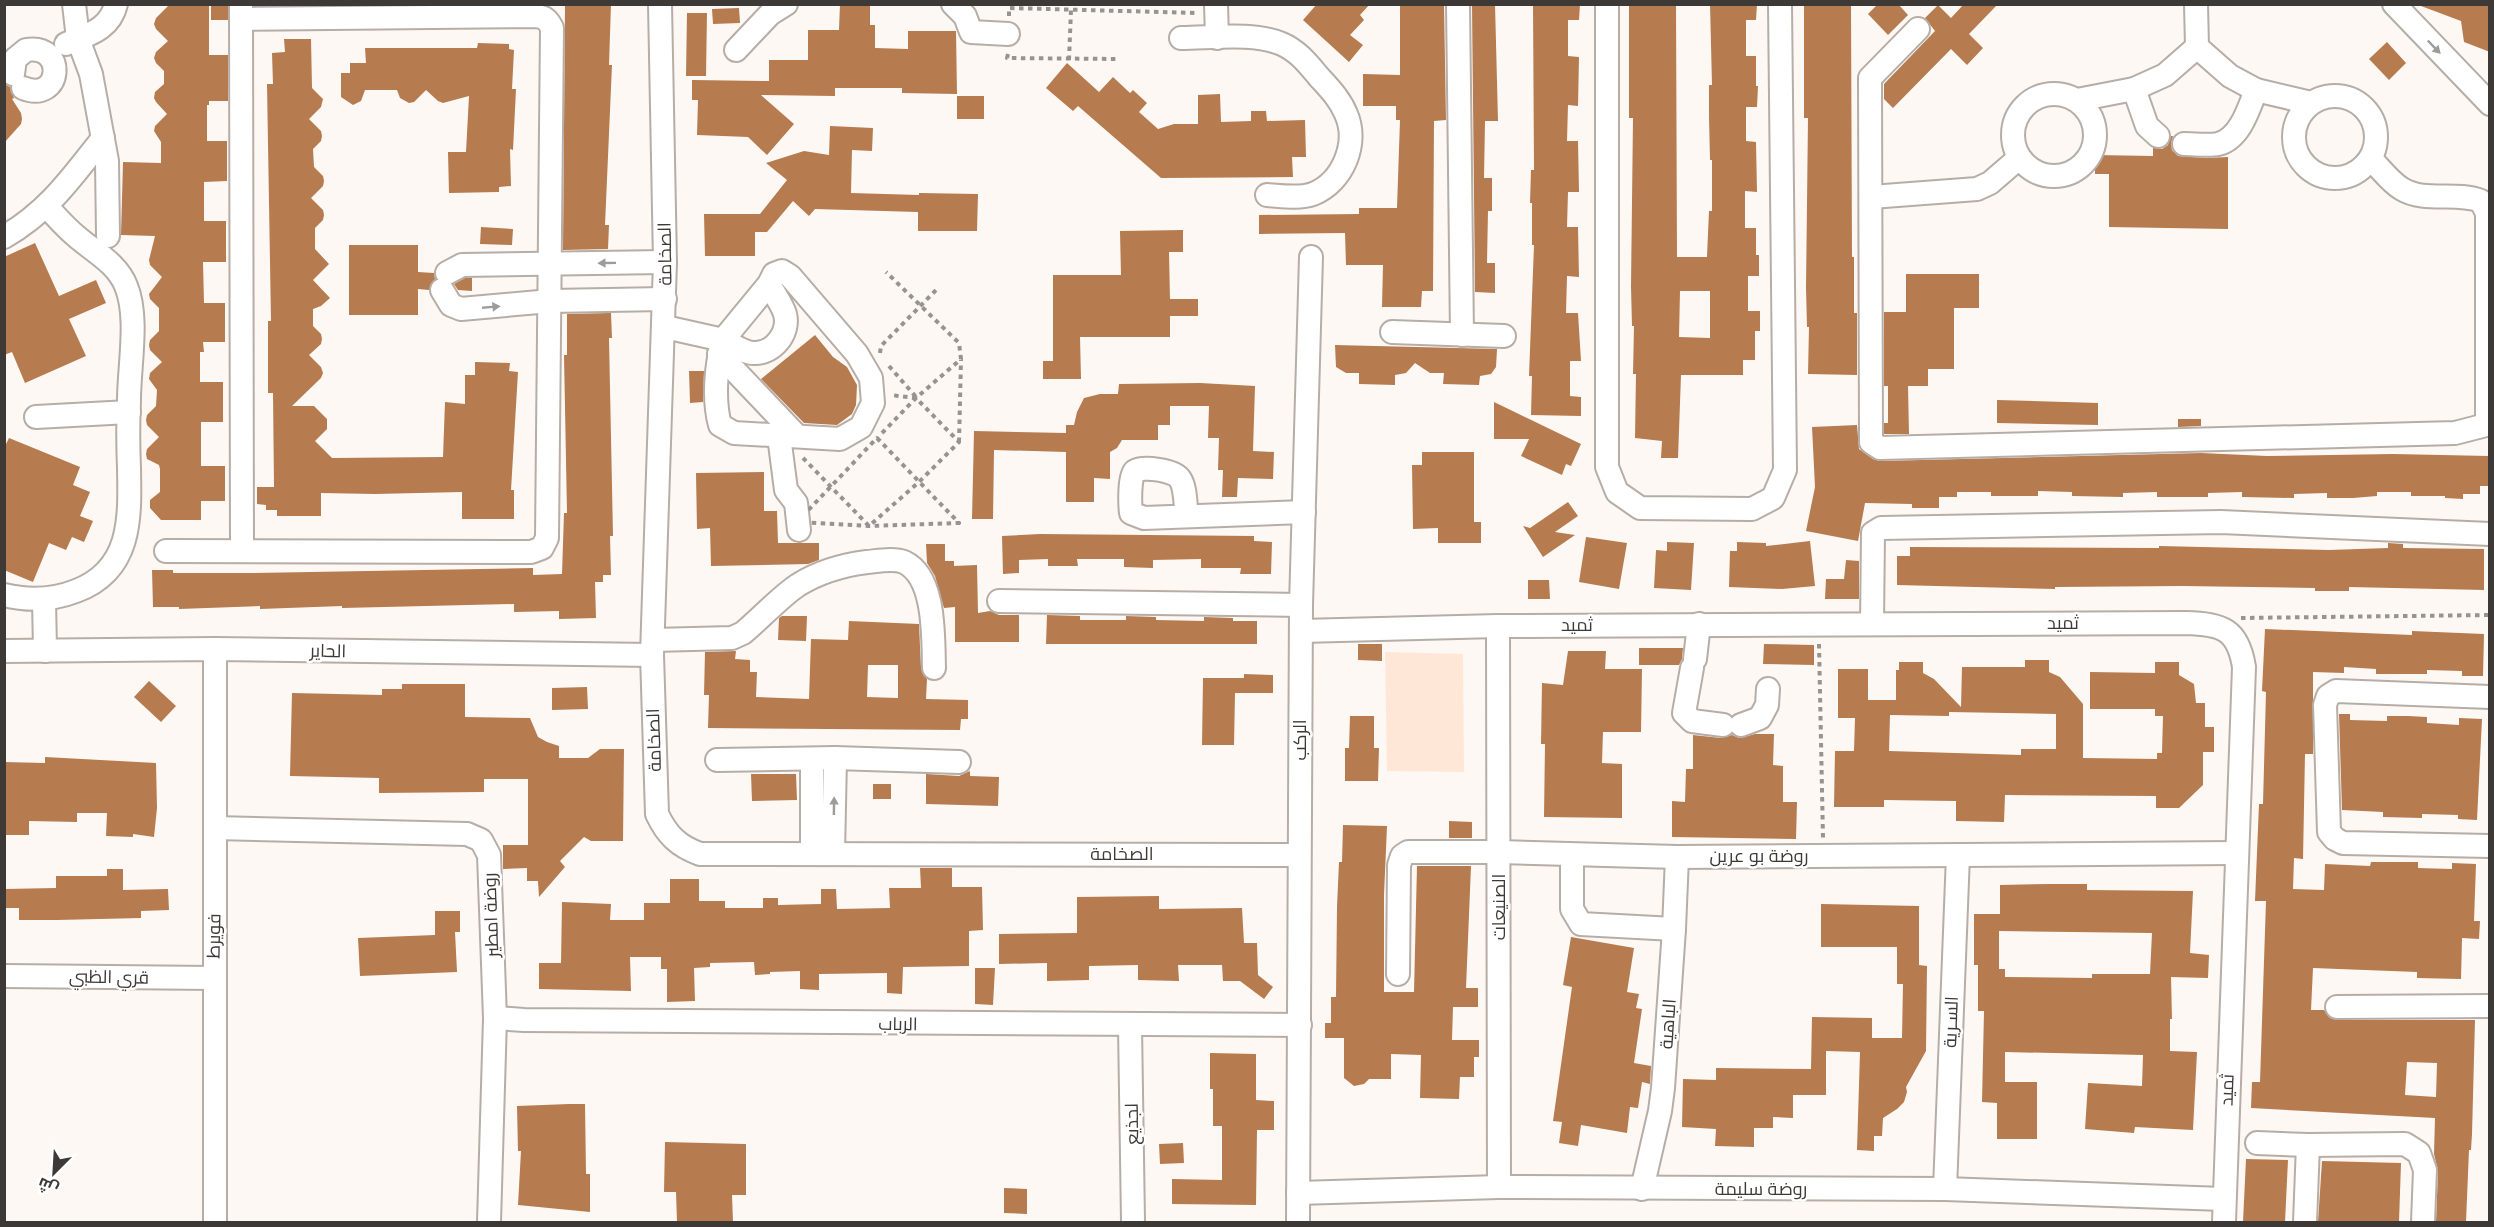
<svg xmlns="http://www.w3.org/2000/svg" width="2494" height="1227" viewBox="0 0 2494 1227" font-family="'Times New Roman',Cairo,serif">
<style>
.green{fill:#fee7d7}
.building{fill:#b67b4e;fill-rule:evenodd}
.lines{fill:none;stroke-linecap:round;stroke-linejoin:round}
.minor-casing{stroke:#b7ada7;stroke-width:26}
.path{stroke:#989391;stroke-width:4;stroke-dasharray:4.5 4.5;stroke-linecap:butt}
.minor{stroke:#fff;stroke-width:22}
.oneway{fill:#9e9c9b}
.labels{text-anchor:middle;stroke-width:5;stroke-linejoin:round;paint-order:stroke}
.street-label{font-size:18px;fill:#3d3937;stroke:#fff}
</style>
<rect width="100%" height="100%" fill="#fef8f4"/>
<path class="green" d="M1385 652 1463 654 1464 772 1387 771Z"/>
<g class="building">
<rect x="211" y="4" width="17" height="16"/>
<path d="M565 4H611L609 65H612L605 225H609L608 249 563 250Z"/>
<path d="M840 4H870V25H875V48L908 49V31H956L957 94 902 93V88H835V96L761 95 794 124 767 155 748 137 697 135 698 100H692V80L769 81V60H808V30H839Z"/>
<path d="M1317 4H1370L1360 15 1364 20 1350 35 1363 45 1349 62 1303 20Z"/>
<path d="M1400 4H1444L1446 120 1434 121 1433 291H1422L1421 307H1382L1383 265H1346L1345 233 1259 234V215L1359 214V208H1397L1400 120H1396V106H1363V74L1400 75Z"/>
<path d="M1472 4H1495L1498 121H1485L1484 178H1492V211H1488L1487 263H1495V293L1475 292Z"/>
<path d="M1533 4H1580L1579 20H1568V56L1579 57 1578 106 1568 105 1567 141H1578L1579 192H1568L1567 227H1578L1579 277 1567 276 1566 313H1578L1581 361H1570V396L1581 397V416L1531 415 1532 376H1529L1534 245H1532V203H1530L1531 170H1534Z"/>
<path d="M1629 4H1676L1677 257H1707L1709 211H1712V160H1710L1709 117V85H1712L1710 4H1757L1756 20H1746V56H1756V86H1758L1757 107H1746V141L1756 142 1757 192 1745 191V228H1756V255H1759V276H1748V311H1760V331H1755V360H1743V375H1681L1678 458H1661L1662 441 1635 438 1636 374H1633L1634 326H1632L1631 287 1633 118H1629ZM1680 291H1710V338L1679 337Z"/>
<path d="M1804 4H1851L1852 257H1854V313H1857V375L1808 374 1809 327H1807L1806 288 1808 118H1804Z"/>
<path d="M1878 4H1898L1908 15 1888 35 1868 14Z"/>
<path d="M1964 4H1998L1969 34 1983 48 1967 65 1951 49 1893 108 1884 99V84L1935 31 1925 18 1938 5 1951 18Z"/>
<path d="M2421 4H2490V52L2464 42 2461 21 2421 6Z"/>
<path d="M168 6H209V55H228V101H209V105H207V141H227V181L204 182V221H226V262H203L204 303H225V342H203L204 352H200V382H223V422H201V466H225V501H201V520H161L150 508V500L160 492V469L159 465 147 459 146 454 147 449 159 437 147 425 146 420 147 415 156 406 157 390 149 379 150 373 162 362 150 350 149 345 150 340 159 331V308L150 299 149 294 162 277 150 265 149 260 155 236 121 235 123 162 161 163V142L154 131 155 126 167 114 156 102 154 98 155 92 164 84V71L156 63 154 58 156 52 168 41 156 29 154 24 156 18Z"/>
<path d="M739 8 740 23 713 24 712 9Z"/>
<path d="M687 13H707L706 76H686Z"/>
<path d="M284 39H311L312 88 323 99 321 107 309 119 321 131 322 136 321 141 313 149 314 167 323 176 324 181 323 186 311 198 323 210 324 215 323 220 315 228V249L329 264 313 280 330 298 321 306 313 309V326L321 334 322 339 321 344 309 355 321 367 323 373 321 378 292 406H314L327 419V429L315 441 332 458 443 457 445 402 465 404V375H475V362L510 363 509 371 518 372 511 490H514V519H462V492L375 494 321 493V516H277V510H266V505L257 504V487H274L273 393H268V321H271L267 84H273L272 53 285 52Z"/>
<path d="M2387 42 2406 63 2389 80 2369 59Z"/>
<path d="M478 43 509 44V49L514 50 512 89H516L513 150 510 149 511 186 499 187V192L449 193 448 152H466L469 96 443 103 438 101 426 90 414 102 409 103 400 98 397 90H365L361 101 353 105 341 97V73H350V63H366L365 48H477Z"/>
<path d="M1067 63 1099 92 1113 77 1130 93 1133 90 1147 103 1139 112 1158 129 1174 124H1198V95L1220 94 1221 122 1251 121V111H1266L1267 121 1305 120 1306 157H1292L1293 177 1161 178 1078 106 1073 111 1046 88Z"/>
<path d="M4 84 10 87 14 98 12 99 21 113 22 119 21 124 4 143Z"/>
<rect x="957" y="96" width="27" height="23"/>
<path d="M830 126 873 128 872 151 852 150 851 193 919 195V193L978 194 977 231H918V212L815 209 809 216 793 201 767 232H755V256H705L704 214H760L787 180 766 163 804 151 829 155Z"/>
<path d="M2171 136H2173L2171 143 2172 150 2178 156 2206 158 2228 157V229L2109 227V174H2095V155L2153 156V148L2162 149 2168 145Z"/>
<path d="M481 227 513 229 512 245 480 244Z"/>
<path d="M1183 230V252H1169L1170 299H1198V316H1170V337H1080L1081 379H1043V361H1053V275H1121L1120 231Z"/>
<path d="M35 243 59 296 96 280 106 303 69 319 86 356 25 383 12 352 4 355V257Z"/>
<path d="M349 245H418V272L434 273 435 279 429 290 418 289V315H349Z"/>
<path d="M1906 274H1979V308H1954V369H1928V386H1908L1909 434H1884V423H1888V386H1884V312H1906Z"/>
<path d="M465 278H472V291L458 290 454 284Z"/>
<path d="M611 313 612 338H609L613 536H610L611 575H603V582H595L596 618 559 619V611L514 612V604L342 608V606L260 609V606L179 609V607H153L152 570H173V573H254L533 568V575L562 574 564 513H567L564 355H567V314Z"/>
<path d="M815 335 833 357 847 367 857 385 856 405 852 414 837 425 804 423 761 379Z"/>
<path d="M1335 345 1497 349 1496 367 1491 374 1480 376 1479 385 1443 384 1444 373H1430L1415 363 1406 373 1395 375V385L1359 384V373H1346L1336 367Z"/>
<path d="M689 371H704L703 402 690 403Z"/>
<path d="M1200 383 1255 386 1253 451 1274 452 1273 479 1238 478 1237 497H1222L1223 470H1218L1219 438H1208L1209 406H1170V425H1158V440H1122L1117 448 1110 452V479L1094 478V502H1066V452L994 450 993 519H972L974 431 1066 433V425H1074L1077 412 1084 398 1100 394H1118L1119 384Z"/>
<path d="M1997 400 2098 403V425L1997 423Z"/>
<path d="M1494 402 1581 444 1571 466 1566 464 1562 475 1521 456 1529 439H1494Z"/>
<path d="M2178 419H2201V426L2178 427Z"/>
<path d="M1857 425 1859 449 1873 459 1880 461 2201 453 2267 456 2393 454 2489 456 2490 486H2480V494H2463V499L2445 498V496H2411V492H2377V496L2353 498H2327V493L2294 494V498L2242 497V492L2208 493V497H2157V492L2123 493V497L2072 496V492L2038 491V496H1991V492H1957V497H1939V508H1912V504L1865 503 1858 541 1806 531 1815 487 1812 427Z"/>
<path d="M9 438 80 467 73 485 90 492 80 516 93 521 84 542 72 537 66 550 49 543 33 582 4 570V448Z"/>
<path d="M1422 452H1474V522H1481V543H1438V528L1413 529 1412 465H1422Z"/>
<path d="M764 472V511H777L778 543H819V560L808 564 711 566 710 528 697 529 696 473Z"/>
<path d="M1568 502 1578 516 1555 532 1575 535 1543 557 1523 526 1530 528Z"/>
<path d="M1040 534 1254 536V541L1272 542 1271 574H1240L1241 568H1201V559L1153 560V568L1124 567V559H1077L1078 566H1048V559L1019 560V573L1003 574 1002 536Z"/>
<path d="M1586 537 1627 543 1619 589 1579 582Z"/>
<path d="M1810 541 1815 586 1782 589 1729 587 1730 551H1737V542L1766 543V546Z"/>
<path d="M1667 542 1694 543 1691 590 1654 588 1656 550 1667 551Z"/>
<path d="M2388 543 2403 544V548L2484 549V590L2349 587V591H2315V588L2182 586 2055 587V589L1897 585V556H1910V547L2159 548V546L2329 550 2388 548Z"/>
<path d="M926 544H945V561H954V566L977 565 978 613 990 611 999 615H1019V642H955V607L944 608 935 576 927 563Z"/>
<path d="M1846 560 1859 561V599H1825L1826 579H1844Z"/>
<path d="M1528 580H1549L1550 599H1528Z"/>
<path d="M1047 615 1080 616V620H1126V616L1156 617V620L1204 621V617L1233 618V621H1257V644H1046Z"/>
<path d="M782 616H807L806 641 778 640 779 618Z"/>
<path d="M849 621 919 624 921 668 927 679 926 699 968 700V719H961L960 730 708 728 709 695H704L705 652 736 651 735 659 750 660V672H757L756 697 809 699 811 639 848 640ZM868 665H898V698L867 697Z"/>
<path d="M2265 629 2412 635V631L2484 634 2483 676H2462V671L2427 670V674H2376V669L2344 667V673L2313 672V754H2305L2303 859 2294 858 2293 889 2324 890 2325 864 2370 866 2371 862H2418V868L2452 869V863L2476 864 2474 921H2480L2479 939 2462 938 2461 979 2417 978V972L2313 968 2311 1010H2324L2330 1018 2337 1020H2475L2472 1134 2471 1150H2469L2466 1222H2436L2438 1171 2434 1154 2435 1118 2251 1108 2252 1082H2260L2266 901H2255L2259 804H2263L2266 692 2262 691ZM2407 1062 2437 1063 2436 1097 2405 1095Z"/>
<path d="M1358 644H1382V661L1358 660Z"/>
<path d="M1764 644 1814 645V665L1763 664Z"/>
<path d="M1639 648H1683L1682 659 1679 665H1639Z"/>
<path d="M1568 651H1606L1605 669H1642L1641 732H1603L1602 763 1622 764V818L1544 817 1545 744H1541L1542 683 1563 685Z"/>
<path d="M2025 660H2049V672L2060 677 2083 704V758L2157 759V753H2162L2163 716H2155V709H2090V672L2155 673V662H2179V675L2194 684 2196 703H2205V727H2214V752H2203V785L2179 808H2156V796L2005 795 2004 822 1956 821V801L1884 800V807H1834L1835 751H1854L1855 718H1838V669H1868V700H1896V670H1899V662H1923V673L1934 679 1961 707 1962 667H2025ZM1949 712 2056 714V749H2021V755L1889 751 1890 715 1949 716Z"/>
<path d="M1244 674 1273 675V693H1235L1234 745H1202L1203 678H1244Z"/>
<path d="M149 681 176 706 161 722 134 697Z"/>
<path d="M402 684H465V717L530 718 538 737 547 742 559 746V758H588L600 749H624L623 841H591L584 837 560 861 565 867 539 897 538 881H527V868L503 869V845H528V779H484V792L379 793V778L290 776 292 693 382 695V689H402Z"/>
<path d="M587 687 588 709 552 710V688Z"/>
<path d="M2339 714H2350V720L2387 721V716H2408L2427 717V723L2459 725V718L2482 719 2477 820 2458 819V815L2422 814V818L2383 817V812L2342 810Z"/>
<path d="M1350 716H1374V748H1379L1378 781H1345V748H1349Z"/>
<path d="M1755 734H1774L1773 765 1783 766V802H1797L1796 839 1672 837V801L1685 802 1686 769H1693V735L1721 738 1732 735 1739 738Z"/>
<path d="M45 757 156 763 157 808 154 837 133 834V837L106 836 107 813H77V822L29 821V835H4V762L45 763Z"/>
<path d="M970 771V776L999 777 998 806 926 804V774L959 776Z"/>
<path d="M751 774H796L797 800 752 801Z"/>
<rect x="873" y="784" width="18" height="15"/>
<path d="M1449 821 1472 822V838H1449Z"/>
<path d="M1343 825 1387 826 1384 895V992H1414L1417 866H1471L1466 988H1478V1007H1453L1452 1040H1479V1057H1474V1077H1460L1459 1099 1420 1098 1421 1055 1391 1054V1079H1369L1364 1084 1354 1086 1344 1078V1038H1325V1023H1331V997H1336L1337 907 1339 862H1342Z"/>
<path d="M920 868H952V887H982L983 930 969 931V966L903 967 902 994 887 993V973L819 974V990L800 989V971L770 972V974L755 975 754 962 710 963V967L694 968 695 1001 667 1002V969H661V957H630L631 991 539 989V963H561L562 902 611 904 610 920H644V903H670V879H699V901H725V908H763V898H778V905L821 904V889H836L837 909 890 908 889 888H921Z"/>
<path d="M107 869H123V890L168 889 169 910 141 911V918L57 920H19V908H4V889L56 888V876H107Z"/>
<path d="M2051 884H2087V890L2193 891 2190 953 2209 955 2208 978 2171 977 2172 1019H2170V1051L2197 1052 2193 1130 2135 1127 2134 1133 2085 1129 2088 1083 2142 1086 2143 1055 2005 1052V1082H2037V1139H1997V1103L1982 1102 1984 1011H1978V965H1974V914H2000V885ZM1999 931 2152 933 2150 974H2092V978L2005 977V969H1999Z"/>
<path d="M1159 896V909L1242 908 1244 943H1257L1258 975 1273 987 1264 999 1240 981H1223L1222 965H1178L1179 981 1138 980V965L1089 966V980L1047 981V963L999 964V934L1077 933V897Z"/>
<path d="M1821 904 1919 906V965L1927 966 1926 1051 1906 1087 1907 1092 1904 1102 1897 1109 1883 1118 1882 1136H1874V1151L1857 1150 1860 1052 1826 1051V1095H1793V1118L1773 1117V1128H1754V1147L1715 1146 1716 1129 1682 1127 1683 1079 1716 1080V1068L1811 1069 1812 1017 1872 1018V1038H1902L1903 984H1897V947H1821Z"/>
<path d="M435 911H460V932H455L457 972 360 976 358 938 435 935Z"/>
<path d="M1571 937 1634 948 1627 992 1639 994 1636 1008 1642 1009 1634 1063 1651 1066 1650 1084 1642 1082 1638 1108 1630 1107 1627 1133 1581 1125 1578 1146 1559 1143 1562 1122 1553 1121 1572 987 1563 985Z"/>
<path d="M975 968H995L993 1005 975 1004Z"/>
<path d="M1210 1053 1256 1054V1100L1274 1101V1130H1257L1256 1205 1172 1204V1179L1222 1180V1126H1213V1089H1210Z"/>
<path d="M569 1104H585L586 1174H590V1212L518 1205 521 1151H518L517 1106Z"/>
<path d="M665 1142 746 1144V1195H732L733 1222H677L676 1192H664Z"/>
<path d="M1183 1143 1184 1163 1160 1164 1159 1144Z"/>
<path d="M2246 1159 2288 1160 2285 1222H2243Z"/>
<path d="M2322 1161 2401 1163 2399 1222H2318Z"/>
<path d="M1004 1188 1027 1189V1214L1004 1213Z"/>
</g>
<g class="lines">
<defs>
<g id="minor">
<path d="M74 4 78 39 91 74 107 161 108 236"/>
<path d="M241 4 242 551"/>
<path d="M660 4 665 262 652 655 657 814C667 835 678 846 700 854L1299 855"/>
<path d="M953 4 965 16 971 32 1008 34"/>
<path d="M1216 4 1217 38"/>
<path d="M1458 4 1462 335"/>
<path d="M1607 4V467L1617 492 1640 508 1752 509 1773 498 1785 470 1780 4"/>
<path d="M2196 4 2197 47"/>
<path d="M2394 4 2490 104"/>
<path d="M1918 29 1870 78 1871 442 1880 448 2455 433 2490 424"/>
<path d="M1181 38C1211 38 1254 32 1282 44 1298 51 1308 64 1319 77 1329 88 1340 99 1346 114 1359 143 1343 182 1313 194 1299 199 1282 196 1267 195"/>
<path d="M66 44C87 35 110 30 116 4"/>
<path d="M736 50 770 14 786 4"/>
<path d="M13 74 15 59 26 50C67 43 62 104 23 88"/>
<path d="M2256 90 2311 103"/>
<circle cx="2054" cy="135" r="41"/>
<circle cx="2335" cy="137" r="41"/>
<path d="M2077 100 2134 89"/>
<path d="M2158 136 2147 126 2134 89 2165 75 2197 47 2230 76 2256 90C2249 108 2240 139 2218 144 2208 146 2194 144 2184 144"/>
<path d="M2371 159C2381 169 2390 182 2402 189 2425 203 2456 191 2481 201L2487 213V424"/>
<path d="M1871 197 1977 189 1990 183 2019 158"/>
<path d="M4 237C49 211 72 177 103 138"/>
<path d="M447 273 462 265 665 262"/>
<path d="M442 290 451 305 461 309 550 301 665 299"/>
<path d="M665 327 723 340 769 284 774 274 782 271 790 276 857 354 871 378 873 403 861 427 840 439 734 433 720 425C713 400 716 365 723 340 732 344 744 353 754 353 773 354 790 333 785 314 782 304 774 294 769 284"/>
<path d="M1392 332 1504 336"/>
<path d="M719 354 796 435"/>
<path d="M36 417 129 412"/>
<path d="M779 436 786 490 796 503 799 530"/>
<path d="M1187 516C1185 505 1186 488 1180 479 1175 470 1143 466 1135 471 1129 476 1130 505 1131 513L1144 518 1304 512"/>
<path d="M166 551 531 552 542 548 547 538 552 28C548 20 545 17 536 16L241 19"/>
<path d="M4 595C29 601 53 600 76 591 132 570 130 518 129 468 128 445 128 422 129 400 129 366 139 317 126 286 117 263 94 252 76 236 65 227 56 216 47 207"/>
<path d="M44 599 45 651"/>
<path d="M999 601 1301 605"/>
<path d="M1872 624 1873 533 1881 528 2221 522 2490 534"/>
<path d="M1498 626 1499 1187"/>
<path d="M1301 631 1498 626 2186 623C2222 624 2238 629 2244 667L2224 1222"/>
<path d="M653 640 732 638 743 633C760 619 780 597 798 585 819 572 843 565 867 562 878 561 894 558 904 562 936 577 933 638 934 668"/>
<path d="M4 651 215 649 652 655"/>
<path d="M1695 659 1699 624"/>
<path d="M1692 668 1684 713 1692 721 1723 725"/>
<path d="M2490 697 2336 691 2328 696 2325 705 2329 832 2335 839 2343 843 2490 846"/>
<path d="M1741 725 1760 718 1767 705 1768 689"/>
<path d="M812 759V854"/>
<path d="M717 760 835 758 959 762"/>
<path d="M215 828 467 834 481 840 489 855 495 1018 489 1222"/>
<path d="M833 854 835 758"/>
<path d="M1572 855V909L1581 924 1674 929"/>
<path d="M1398 974 1399 865 1402 856 1408 852H1499L1677 857 2236 853"/>
<path d="M4 976 214 978"/>
<path d="M2337 1007 2490 1006"/>
<path d="M495 1018 524 1020 1300 1025"/>
<path d="M1130 1026 1133 1222"/>
<path d="M2257 1143 2308 1145 2405 1144 2419 1153 2425 1170 2423 1222"/>
<path d="M1642 1189 1660 1111 1663 1088 1674 929 1677 857"/>
<path d="M1945 1189 1958 855"/>
<path d="M1298 1193 1499 1187 1945 1189 2223 1199"/>
<path d="M215 1222V649"/>
<path d="M1298 1222 1301 605 1311 257"/>
<path d="M2305 1222 2308 1145"/>
</g>
</defs>
<use href="#minor" class="minor-casing"/>
<g class="path">
<path d="M1009 16V8L1198 13"/>
<path d="M1008 54 1007 58 1116 59"/>
<path d="M1069 60 1071 10"/>
<path d="M880 353 881 346 938 288"/>
<path d="M889 366 916 397"/>
<path d="M882 433 916 398 961 359 959 343 886 272"/>
<path d="M877 438 959 523 869 526 797 522Z"/>
<path d="M959 442 961 360"/>
<path d="M803 458 869 526 919 482 959 442 916 398 891 395"/>
<path d="M2241 618 2490 615"/>
<path d="M1819 644 1823 838"/>
</g>
<use href="#minor" class="minor"/>
</g>
<defs><path id="oneway-solid" d="M-6-.8H1V-3.2L6.5 0L1 3.2V.8H-6Z" transform="scale(1.5)"/></defs>
<g class="oneway">
<use href="#oneway-solid" transform="translate(2434 47) rotate(46)"/>
<use href="#oneway-solid" transform="translate(607 263) rotate(179)"/>
<use href="#oneway-solid" transform="translate(491 307) rotate(-5)"/>
<use href="#oneway-solid" transform="translate(834 806) rotate(-89)"/>
</g>
<g class="labels">
<g class="street-label">
<text transform="translate(665 254) rotate(-91)" y="6">الصخامة</text>
<text x="2063" y="629">ثميد</text>
<text x="1577" y="631">ثميد</text>
<text transform="translate(328 651) rotate(1)" y="6">الحاير</text>
<text transform="translate(654 740) rotate(-92)" y="6">الصخامة</text>
<text transform="translate(1300 740) rotate(-90)" y="6">الركب</text>
<text x="1122" y="860">الصخامة</text>
<text x="1759" y="862">روضة بو عرين</text>
<text transform="translate(1499 907) rotate(-90)" y="6">الصنيعات</text>
<text transform="translate(491 915) rotate(-92)" y="6">روضة امطير</text>
<text transform="translate(214 936) rotate(-89)" y="6">فويرط</text>
<text transform="translate(109 977) rotate(1)" y="6">قري الظبي</text>
<text transform="translate(1951 1022) rotate(-88)" y="6">السـرية</text>
<text transform="translate(898 1024) rotate(1)" y="6">الرباب</text>
<text transform="translate(1668 1024) rotate(-86)" y="6">الباهية</text>
<text transform="translate(2227 1090) rotate(-88)" y="6">ثميد</text>
<text transform="translate(1132 1124) rotate(-91)" y="6">لجذيع</text>
<text x="1761" y="1195">روضة سليمة</text>
</g>
</g>
<rect width="2494" height="1227" fill="none" stroke="#3d3937" stroke-width="12"/>
<g transform="translate(54 1173) rotate(204)" stroke="#ffffff" stroke-width="4.5" paint-order="stroke">
<path d="M0-4.5L10 22L0 15L-10 22Z" fill="#3d3937"/>
<text y="-9" font-size="16" font-weight="bold" text-anchor="middle" fill="#3d3937">ش</text>
</g>
</svg>
